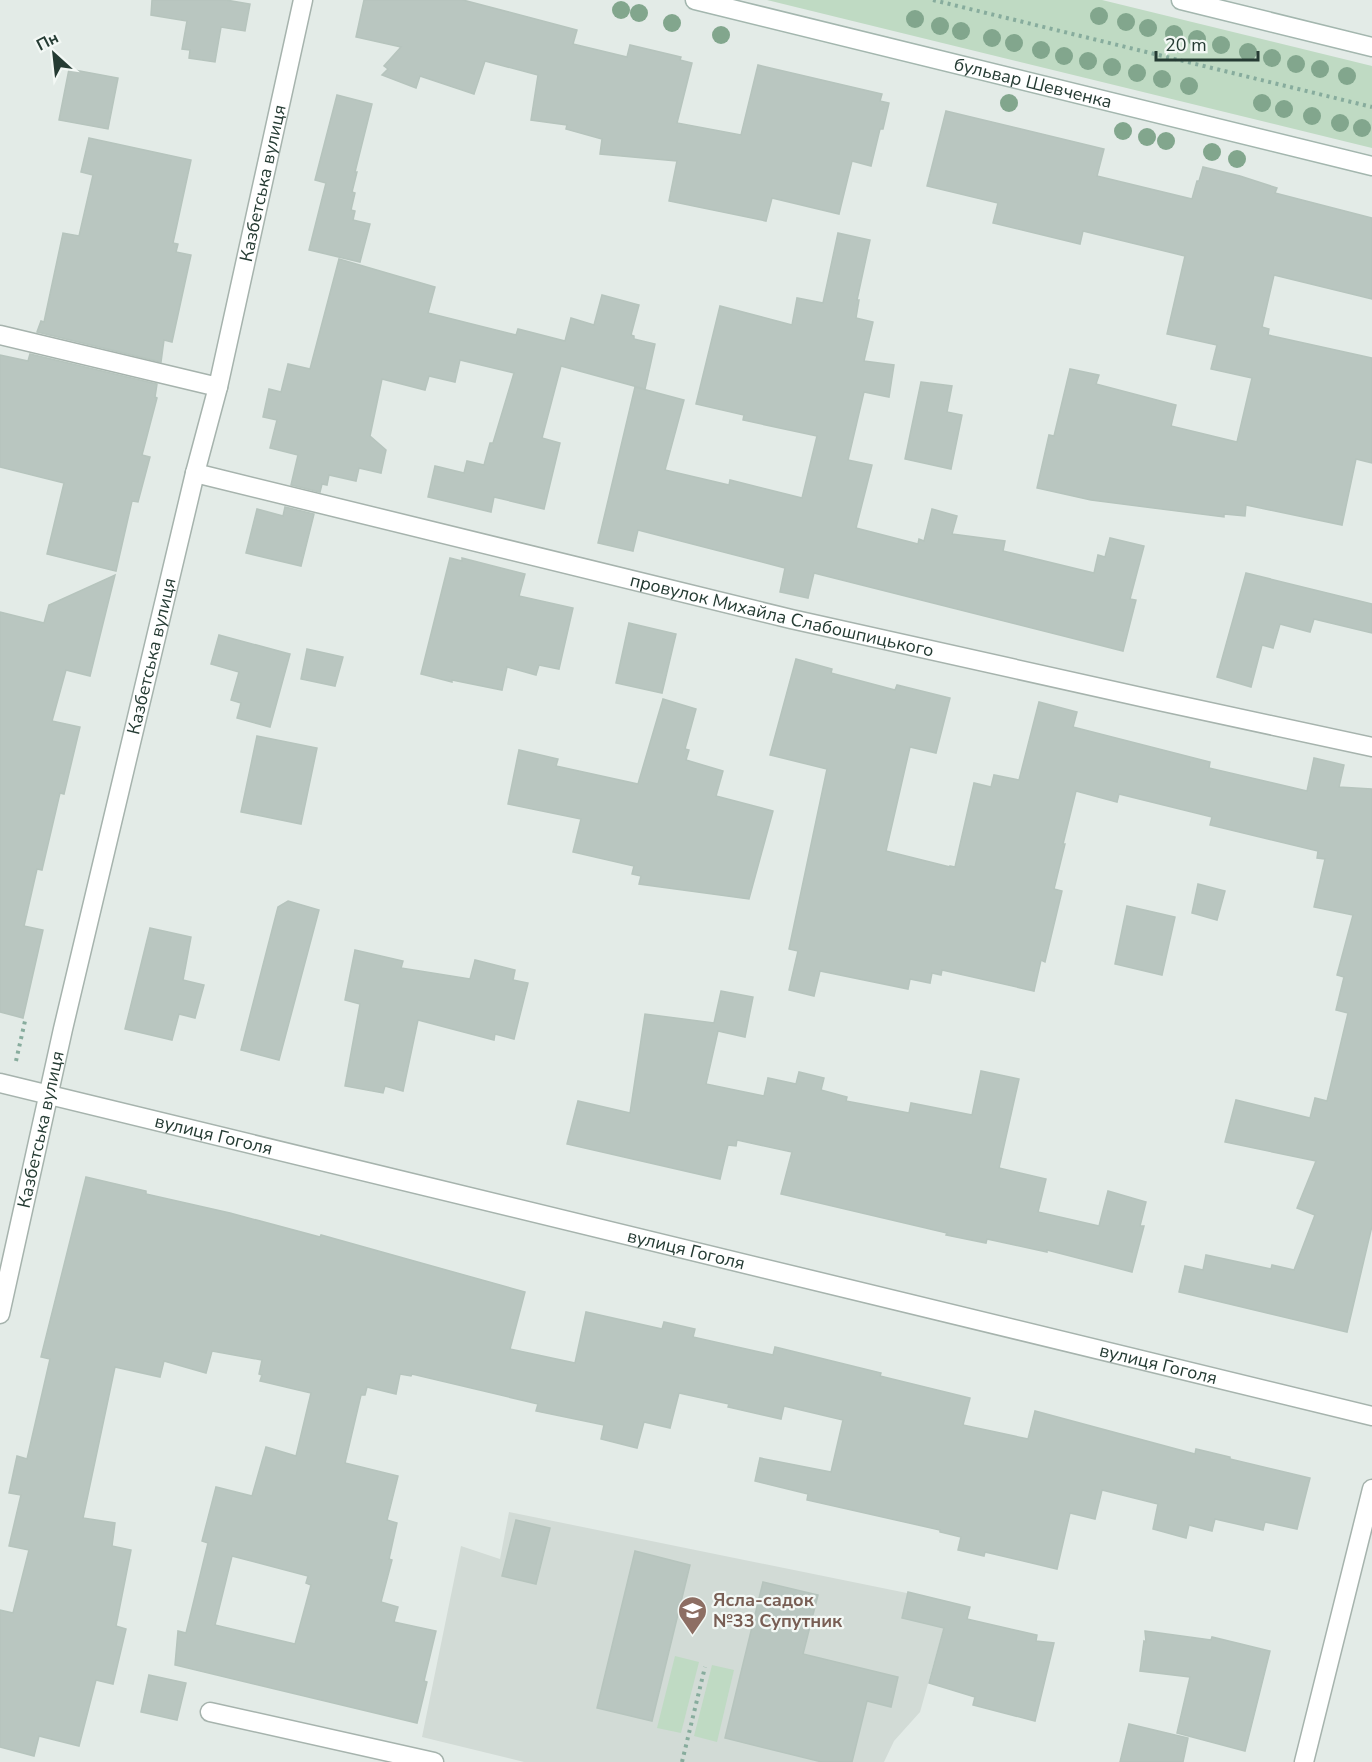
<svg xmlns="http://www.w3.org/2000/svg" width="1372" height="1762" viewBox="0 0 1372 1762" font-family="'Nunito Sans',sans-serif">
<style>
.built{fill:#d2dbd6}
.green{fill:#bfdac3}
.building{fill:#b9c6c0;stroke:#b6c4bd;stroke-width:1.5;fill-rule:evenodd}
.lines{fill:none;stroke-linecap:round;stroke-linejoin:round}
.minor-casing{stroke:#a6b3ad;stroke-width:21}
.secondary-casing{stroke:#a3b6ae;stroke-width:21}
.path{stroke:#87ac9d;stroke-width:4;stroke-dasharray:3 4.5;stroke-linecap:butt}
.minor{stroke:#fff;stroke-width:18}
.secondary{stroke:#fff;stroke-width:18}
.tree{fill:#82a68d}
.labels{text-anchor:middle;stroke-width:4.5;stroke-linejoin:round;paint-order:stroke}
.street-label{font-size:18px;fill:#253b33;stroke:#f3f8f5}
.education-label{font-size:18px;font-weight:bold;fill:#785e54;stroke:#f3f8f5;text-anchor:start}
</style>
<rect width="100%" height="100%" fill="#e3ebe7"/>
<path class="built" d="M509 1512 951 1602 920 1712 894 1741 884 1762H524L422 1737 461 1546 500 1559Z"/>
<g class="green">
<path d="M767 0H1102L1372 66V148Z"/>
<path d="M675 1656 699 1662 681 1733 657 1728Z"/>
<path d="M712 1665 734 1670 717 1742 694 1736Z"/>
</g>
<g class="building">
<path d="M152 0H226L250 4 245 31 221 27 215 62 189 58 190 50 182 49 187 21 151 15Z"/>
<path d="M364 0H463L577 30 573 44 627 57 630 45 681 57 680 60 692 63 677 123 741 135 758 65 882 94 880 101 889 103 883 129H880L871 166 852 161 839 214 772 198 766 221 669 201 677 161 600 154 602 139 566 129 567 125 531 120 538 75 485 61 474 94 420 76 416 88 382 75 388 69 384 66 401 47 356 37Z"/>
<path d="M69 69 118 78 108 129 59 120Z"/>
<path d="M337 95 372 104 355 172H357L352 192 355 193 351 210 355 211 353 220 370 224 360 262 309 250 326 183 315 180Z"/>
<path d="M946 111 1104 149 1097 176 1192 199 1197 181H1199L1203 167 1240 176 1277 188 1275 193 1372 218V299L1274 275 1262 327 1269 329 1268 335 1372 358V463L1356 459 1342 525 1246 505 1245 516 1224 514V517L1091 500 1037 488 1049 435 1054 436 1070 369 1099 375 1096 384 1176 405 1171 426 1237 442 1252 378 1211 369 1217 345 1167 334 1185 256 1083 231 1080 244 993 223 998 203 927 186Z"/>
<path d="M89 138 191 160 173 243 178 244 176 252 191 255 172 342 164 340 161 362 37 332 41 321 44 322 63 233 79 236 93 175 81 172Z"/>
<path d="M838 233 870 240 857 300H859L856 318 873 322 864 361 894 365 889 397 864 392 848 460 872 465 856 528 918 544 919 539 924 541 932 509 957 516 952 534 1005 541 1003 551 1094 573 1098 555 1105 557 1110 538 1144 546 1130 599 1136 600 1123 651 814 573 808 598 780 592 785 568 638 530 633 551 598 543 635 387 684 400 665 470 729 485 730 480 802 498 817 436 743 420 744 415 696 404 720 306 792 325 797 298 823 303Z"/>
<path d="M339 259 435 287 428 313 516 335 518 329 565 341 571 318 594 325 602 295 639 305 631 335 634 336V339L655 344 645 389 561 366 542 438 560 443 544 509 494 497 491 512 428 497 435 466 464 473 467 461 484 465 490 443H493L514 373 460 360 455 382 429 376 425 390 382 379 370 436 386 450 381 473 359 468 356 481 329 475 327 485 322 484 320 492 291 485 298 455 270 448 277 420 263 417 269 389 281 392 288 364 310 369Z"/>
<path d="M30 354 157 384 155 397 157 398 142 455 150 457 138 502 132 501 116 571 47 554 64 483 0 467V355L28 361Z"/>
<path d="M921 382 952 386 947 412 962 415 951 469 905 459Z"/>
<path d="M285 507 314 514 301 566 246 553 257 509 283 516Z"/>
<path d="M450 558 462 561V558L525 574 519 596 573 608 559 669 539 665 536 675 507 667 502 690 452 680V682L421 674Z"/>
<path d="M1246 573 1372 604V633L1314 619 1310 632 1280 624 1273 648 1262 645 1251 687 1217 677Z"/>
<path d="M115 575 90 676 66 670 52 721 80 727 64 794 60 793 42 870 37 869 24 926 43 930 23 1018 0 1012V612L44 623 49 605Z"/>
<path d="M629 623 676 634 662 693 616 683Z"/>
<path d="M219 635 290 654 270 727 237 718 241 703 231 700 239 672 211 664Z"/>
<path d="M307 649 343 657 335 686 301 679Z"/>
<path d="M796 659 832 669 831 673 895 690 897 685 950 698 936 753 910 747 886 851 950 867V866L955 867 974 783 991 787 994 775 1019 780 1039 702 1077 712 1073 727 1210 762 1209 768 1307 791 1314 758 1344 765 1339 787 1372 789V1226L1347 1332 1179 1292 1185 1266 1203 1270 1206 1255 1271 1269 1272 1265 1294 1270 1315 1215 1297 1208 1316 1161 1225 1142 1236 1100 1310 1118 1315 1098 1327 1101 1348 1013 1336 1010 1344 977 1337 975 1353 915 1314 907 1325 859 1317 858 1318 851 1210 825 1212 817 1119 794 1117 802 1076 791 1063 844H1065L1054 889 1062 891 1045 962 1041 960 1034 991 942 970 941 975 932 973 930 983 910 979 908 989 820 971 814 996 789 990 798 951 789 949 827 769 770 755Z"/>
<path d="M663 699 696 709 685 749 689 750 686 760 723 771 716 796 773 811 749 899 639 884 641 876 632 874 634 866 573 852 581 819 508 804 519 750 558 759 556 766 638 784Z"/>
<path d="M257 736 317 748 301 824 241 812Z"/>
<path d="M1198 884 1225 891 1217 920 1192 913Z"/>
<path d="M288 901 319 910 279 1060 241 1050 278 907Z"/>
<path d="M1127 906 1175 917 1162 975 1115 964Z"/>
<path d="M150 928 191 937 183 980 204 985 195 1018 179 1014 172 1040 125 1029Z"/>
<path d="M355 950 403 961 401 968 470 979 475 960 515 970 513 980 528 983 514 1039 495 1034 494 1040 418 1020 403 1091 385 1086 383 1093 345 1086 360 1004 345 1000Z"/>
<path d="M721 991 753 997 745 1037 718 1031 706 1084 764 1096 768 1078 796 1084 799 1072 824 1078 821 1090 847 1097 846 1101 909 1113 911 1103 972 1115 981 1071 1019 1079 999 1168 1046 1179 1038 1212 1099 1226 1108 1191 1146 1202 1140 1226H1144L1132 1272 1047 1250V1252L987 1239 986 1243 946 1235 947 1233 781 1194 792 1152 737 1140 736 1146 728 1145 720 1179 567 1144 578 1101 630 1113 645 1014 714 1023Z"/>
<path d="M86 1177 146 1191V1194L230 1213 320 1237 321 1235 525 1292 510 1349 575 1363 586 1312 662 1329 664 1322 695 1329 693 1337 773 1355 775 1347 881 1373 880 1376 970 1398 963 1425 1028 1439 1035 1411 1195 1454 1196 1449 1230 1457V1459L1310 1478 1297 1529 1265 1522 1263 1530 1215 1519 1212 1531 1189 1525 1186 1538 1153 1529 1158 1504 1102 1490 1095 1519 1070 1513 1057 1569 985 1552 984 1556 958 1550 961 1537 940 1532V1530L807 1500 808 1494 755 1481 760 1458 831 1472 843 1420 784 1406 781 1419 728 1407 729 1404 679 1393 670 1428 644 1422 637 1448 601 1439 604 1425 536 1411 538 1404 412 1374 411 1376 400 1374 396 1394 367 1387 365 1395H361L345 1463 398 1476 387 1520 397 1523 389 1559 392 1560 381 1602 398 1607 394 1622 436 1631 424 1681 427 1682 417 1723 175 1665 178 1631 186 1633 208 1543 202 1541 216 1487 252 1496 266 1447 296 1456 311 1393 260 1381 262 1375 259 1374 262 1360 212 1351 206 1373 164 1361 160 1377 115 1367 83 1518 115 1523 112 1546 131 1550 116 1626 126 1629 113 1684 96 1680 79 1746 39 1736 34 1756 0 1747V1610L13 1613 29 1550 9 1546 21 1495 9 1493 17 1456 27 1459 50 1359 41 1357ZM232 1556 308 1576 306 1583 311 1585 295 1644 215 1625Z"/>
<path d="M516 1520 550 1528 536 1584 502 1576Z"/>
<path d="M635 1551 690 1565 652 1721 597 1708Z"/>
<path d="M763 1582 818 1595 803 1654 898 1677 891 1707 867 1701 852 1762H822L725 1738Z"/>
<path d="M908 1592 970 1607 967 1619 1037 1635 1036 1641 1054 1643 1035 1721 973 1705 975 1697 929 1683 944 1628 902 1618Z"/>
<path d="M1145 1631 1211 1640 1212 1637 1270 1651 1245 1751 1177 1733 1190 1677 1140 1671 1144 1641 1146 1642Z"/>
<path d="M149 1675 186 1683 177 1720 141 1712Z"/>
<path d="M1129 1724 1188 1738 1183 1762H1120Z"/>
</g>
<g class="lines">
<defs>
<g id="minor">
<path d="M0 335 218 387"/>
<path id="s1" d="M195 473 791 619 1159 701 1372 747"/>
<path id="s2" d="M0 1083 1372 1416"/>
<path id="s3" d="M0 1314 63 1029 195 473 218 387 303 0"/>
<path d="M210 1712 434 1762"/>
<path d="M1304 1762 1372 1489"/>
</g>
<g id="secondary">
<path id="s4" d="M695 0 1372 166"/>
<path d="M1181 0 1372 47"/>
</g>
</defs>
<use href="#minor" class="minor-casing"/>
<use href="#secondary" class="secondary-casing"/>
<g class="path">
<path d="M933 0 1372 107"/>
<path d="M16 1061 25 1021"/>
<path d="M682 1762 705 1667"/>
</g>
<use href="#minor" class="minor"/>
<use href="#secondary" class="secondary"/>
</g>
<g class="tree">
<circle cx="621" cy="10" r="9"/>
<circle cx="639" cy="13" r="9"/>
<circle cx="1099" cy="16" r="9"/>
<circle cx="915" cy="19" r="9"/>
<circle cx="1126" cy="22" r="9"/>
<circle cx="672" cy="23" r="9"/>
<circle cx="940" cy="26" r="9"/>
<circle cx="1148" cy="28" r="9"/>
<circle cx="961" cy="31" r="9"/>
<circle cx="1174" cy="34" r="9"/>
<circle cx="721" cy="35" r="9"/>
<circle cx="992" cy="38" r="9"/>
<circle cx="1197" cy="39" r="9"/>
<circle cx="1014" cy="43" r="9"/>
<circle cx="1221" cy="45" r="9"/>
<circle cx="1041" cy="50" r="9"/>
<circle cx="1248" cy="52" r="9"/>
<circle cx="1064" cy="56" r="9"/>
<circle cx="1272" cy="58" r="9"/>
<circle cx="1088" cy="61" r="9"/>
<circle cx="1296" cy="64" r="9"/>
<circle cx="1112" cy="67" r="9"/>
<circle cx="1320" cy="69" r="9"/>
<circle cx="1137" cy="73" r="9"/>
<circle cx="1347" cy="76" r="9"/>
<circle cx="1162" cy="79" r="9"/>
<circle cx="1189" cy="86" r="9"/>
<circle cx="1009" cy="103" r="9"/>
<circle cx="1262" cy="103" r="9"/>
<circle cx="1284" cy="109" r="9"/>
<circle cx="1312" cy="116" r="9"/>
<circle cx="1340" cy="123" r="9"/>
<circle cx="1362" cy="128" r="9"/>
<circle cx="1123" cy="131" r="9"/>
<circle cx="1147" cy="137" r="9"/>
<circle cx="1166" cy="141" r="9"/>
<circle cx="1212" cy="152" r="9"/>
<circle cx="1237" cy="159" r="9"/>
</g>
<defs>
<symbol id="school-pin" viewBox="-11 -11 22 30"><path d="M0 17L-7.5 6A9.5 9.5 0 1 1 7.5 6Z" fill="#8d6e63" stroke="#f3f8f5"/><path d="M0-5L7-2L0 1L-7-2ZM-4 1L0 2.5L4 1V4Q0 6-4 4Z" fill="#fff"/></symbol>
</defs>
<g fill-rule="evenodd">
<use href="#school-pin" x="676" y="1594" width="33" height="45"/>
</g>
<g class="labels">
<g class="street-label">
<text dy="6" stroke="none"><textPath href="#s4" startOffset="348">бульвар Шевченка</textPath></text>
<text dy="6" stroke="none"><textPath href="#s3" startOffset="1161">Казбетська вулиця</textPath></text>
<text dy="6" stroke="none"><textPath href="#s1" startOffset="604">провулок Михайла Слабошпицького</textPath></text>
<text dy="6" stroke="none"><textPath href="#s3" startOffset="675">Казбетська вулиця</textPath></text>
<text dy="6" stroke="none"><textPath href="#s3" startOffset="189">Казбетська вулиця</textPath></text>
<text dy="6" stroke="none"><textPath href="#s2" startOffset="220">вулиця Гоголя</textPath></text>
<text dy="6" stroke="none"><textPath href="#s2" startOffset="706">вулиця Гоголя</textPath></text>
<text dy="6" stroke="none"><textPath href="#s2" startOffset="1192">вулиця Гоголя</textPath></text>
</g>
<g class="education-label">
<text x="713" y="1606">Ясла-садок<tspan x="713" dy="21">№33 Супутник</tspan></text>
</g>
</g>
<g transform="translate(54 54) rotate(333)" stroke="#f3f8f5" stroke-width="4.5" paint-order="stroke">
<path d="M0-4.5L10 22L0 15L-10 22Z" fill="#253b33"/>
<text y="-9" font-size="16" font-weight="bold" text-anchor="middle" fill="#253b33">Пн</text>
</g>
<path d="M1156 51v9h102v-9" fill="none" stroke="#253b33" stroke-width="3"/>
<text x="1165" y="51" font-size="18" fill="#253b33" stroke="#f3f8f5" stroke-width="4.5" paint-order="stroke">20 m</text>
</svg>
